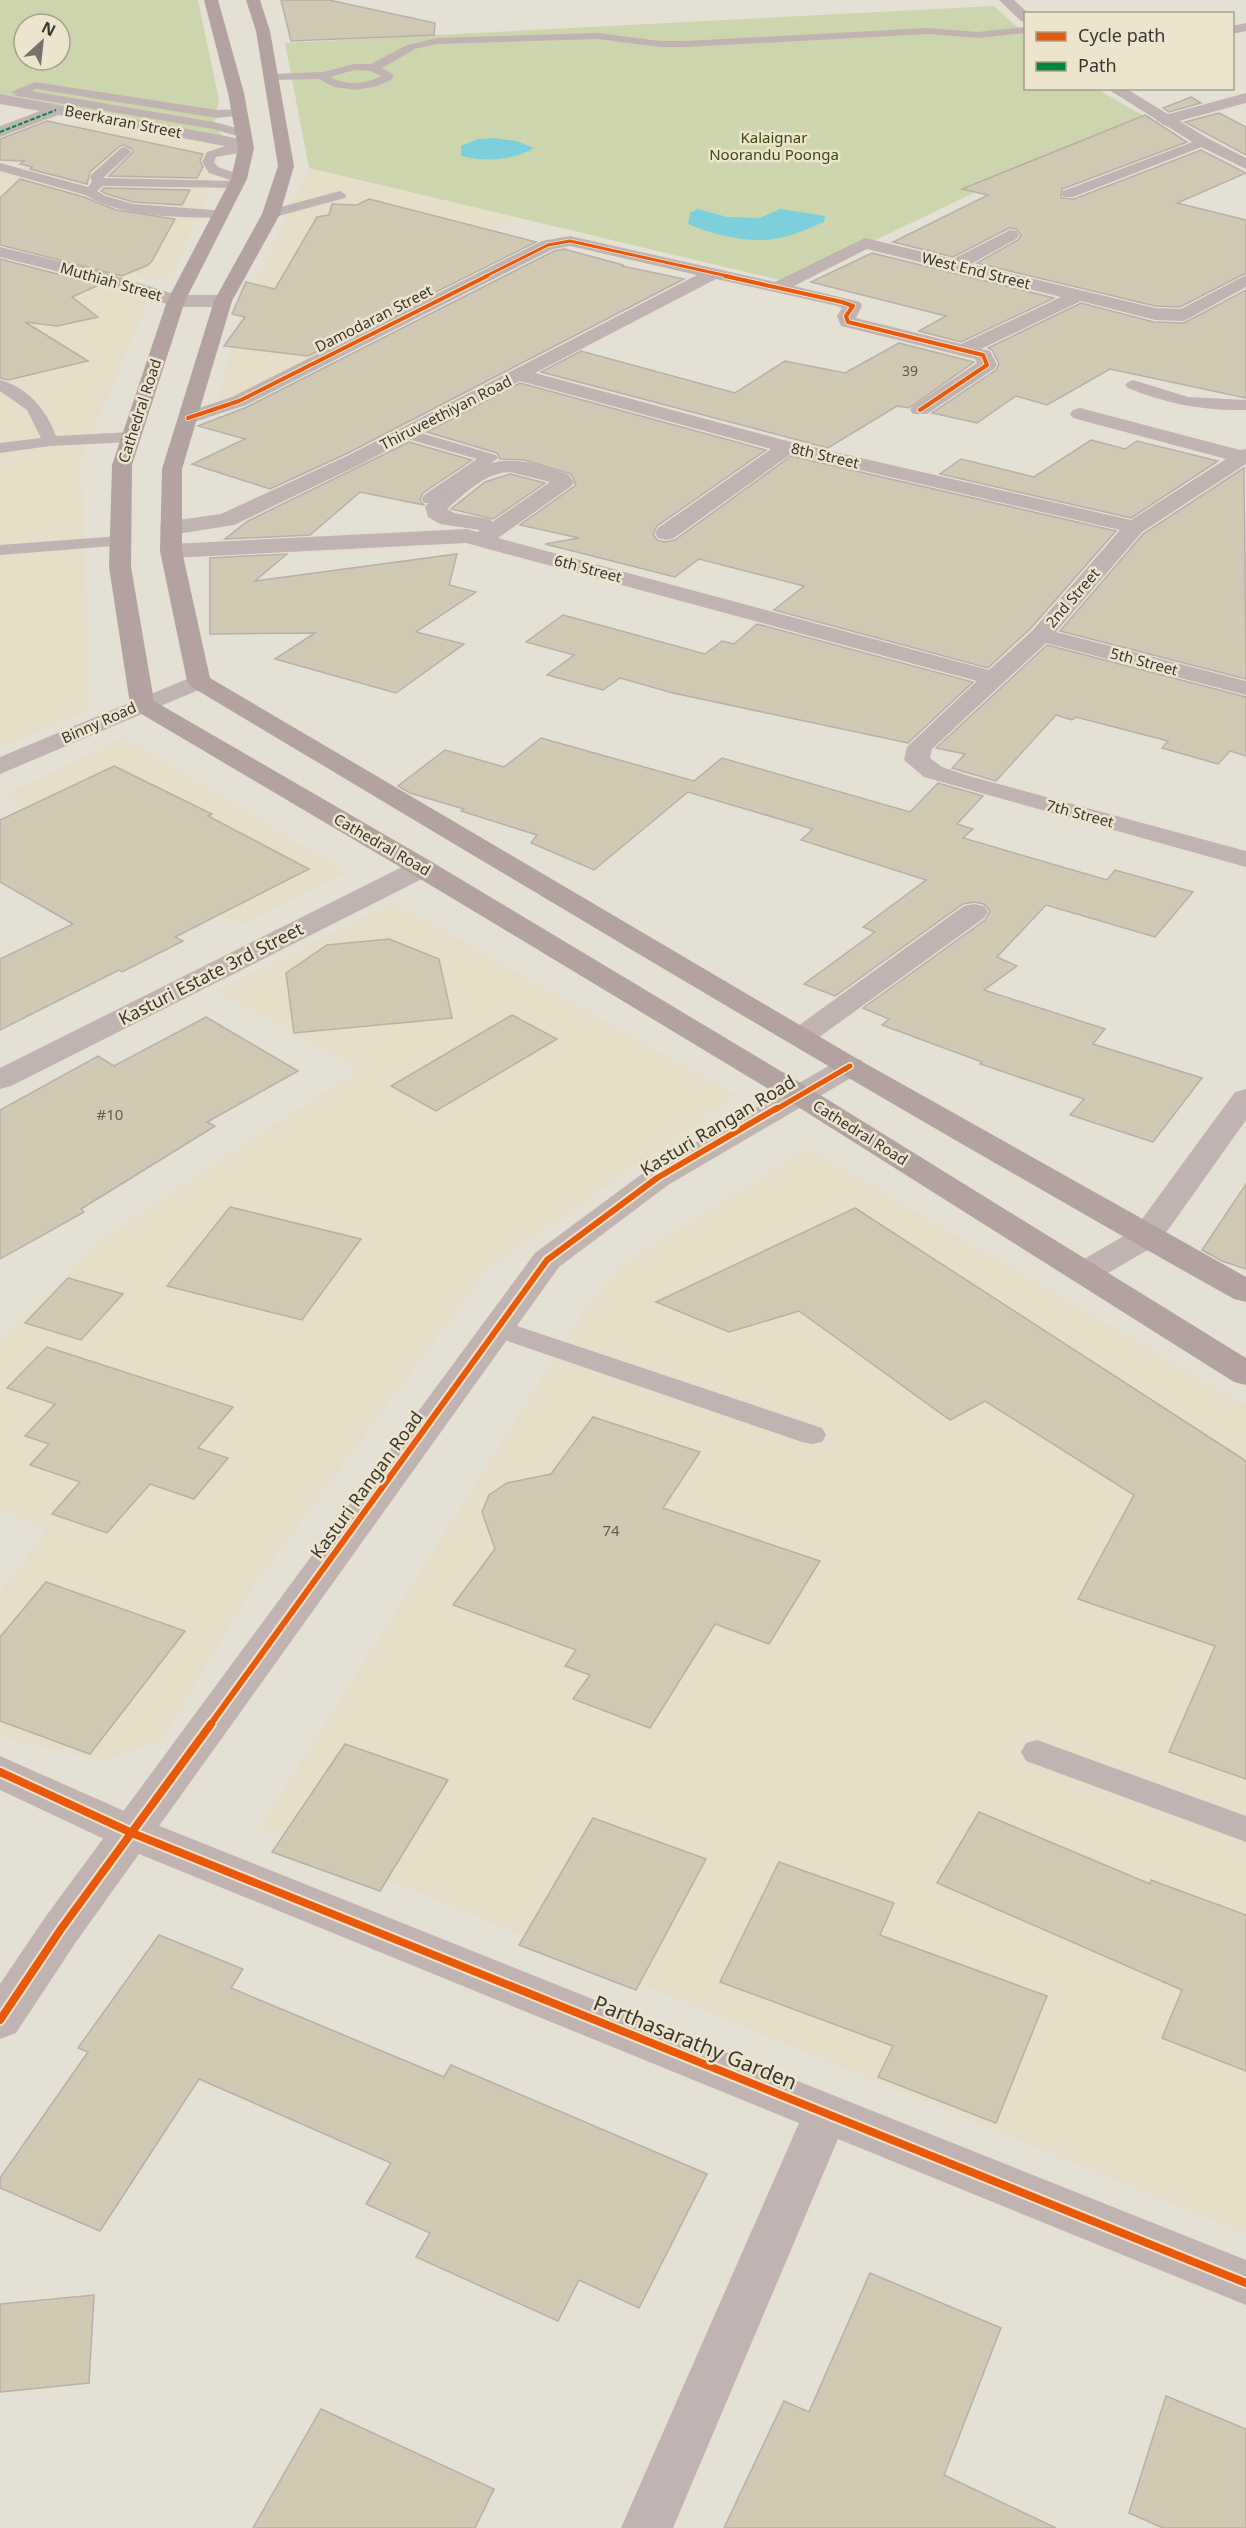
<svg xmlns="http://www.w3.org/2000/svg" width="1246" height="2528" viewBox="0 0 1246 2528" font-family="'Noto Sans',sans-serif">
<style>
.built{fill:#e6dec8}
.green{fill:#cdd5ad;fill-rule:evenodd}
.water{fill:#7dd0db}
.building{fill:#d2c9b4;stroke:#b5b1a7;stroke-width:1.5}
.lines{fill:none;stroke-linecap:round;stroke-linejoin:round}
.service{fill:#c0b3b1;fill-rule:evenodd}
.minor{fill:#c0b3b1;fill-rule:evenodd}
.tertiary{fill:#c0b3b1;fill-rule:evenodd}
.primary{fill:#b3a2a0;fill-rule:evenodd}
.quiet{stroke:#00873e;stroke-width:2;stroke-dasharray:4.5 2;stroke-linecap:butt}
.cycleway-far4-casing{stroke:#ece4cd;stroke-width:4.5}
.cycleway-far3-casing{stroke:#ece4cd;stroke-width:6}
.cycleway-far2-casing{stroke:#ece4cd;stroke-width:8}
.cycleway-far1-casing{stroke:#ece4cd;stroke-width:10}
.cycleway-casing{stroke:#ece4cd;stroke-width:12}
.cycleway-far4{stroke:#e8590c;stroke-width:3}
.cycleway-far3{stroke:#e8590c;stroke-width:4}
.cycleway-far2{stroke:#e8590c;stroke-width:5}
.cycleway-far1{stroke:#e8590c;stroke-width:6}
.cycleway{stroke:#e8590c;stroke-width:8}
.labels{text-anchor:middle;stroke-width:5;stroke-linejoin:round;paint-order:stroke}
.far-number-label{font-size:14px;fill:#615c50}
.far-street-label{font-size:15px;fill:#3b372f;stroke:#ece4cd}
.far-park-label{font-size:15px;fill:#3c4a0e;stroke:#ece4cd}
.number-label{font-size:15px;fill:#615c50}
.street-label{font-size:18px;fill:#3b372f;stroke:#ece4cd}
.near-street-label{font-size:21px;fill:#3b372f;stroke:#ece4cd}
</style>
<rect width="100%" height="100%" fill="#e5e0d4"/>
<g class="built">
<path d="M83 121 212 144 225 152 171 278 152 280 0 243V152Z"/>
<path d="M309 168 516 219 287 321 364 332 245 396 218 401 241 313Z"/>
<path d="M0 259 87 278 148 302 81 460 90 709 0 748V338L122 322 0 337Z"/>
<path d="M124 737 346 872 240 925 3 796Z"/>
<path d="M393 902 736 1095 487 1270 255 1584 163 1739 104 1761 0 1737V1593L46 1530 0 1509V1340L101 1239 359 1069 216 991Z"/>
<path d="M808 1148 1246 1405V2234L260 1827 580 1317 623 1263Z"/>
</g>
<g class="green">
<path d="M0 0H198L219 100 214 126 223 136 0 94ZM24 24H60V60H24Z"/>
<path d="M994 6 1025 34 1026 88 1097 89 1158 124 982 189 788 282 309 168 285 43Z"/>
</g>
<g class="water">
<path d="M495 138 516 141 534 148C512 161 484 162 461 156V146L478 139Z"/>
<path d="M698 209 727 217 760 218 780 209 825 216 824 222C811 227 798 234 784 237 753 245 716 236 688 224L690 213Z"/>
</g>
<g class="building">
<path d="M281 0H329L435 23 434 35 291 41Z"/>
<path d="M1191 97 1201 103 1169 112 1163 108Z"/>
<path d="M1219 113 1246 127V155L1185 122Z"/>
<path d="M1145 115 1187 142 1062 189 1061 198 1074 199 1201 150 1246 173 1177 203 1246 220V273L1180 307 1155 306 977 263 1018 240 1021 235 1016 229 1009 228 953 257 893 242 988 195 962 189Z"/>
<path d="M47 121 203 154 200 161 203 167 197 178 109 176 133 152 132 149 124 145 120 146 90 172 87 184 30 169 32 167 20 164 24 161 0 160V139Z"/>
<path d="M20 179 84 197 116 210 175 219 152 261 148 265 122 276 0 245V198Z"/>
<path d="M104 188 190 190 182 205 133 202 107 194 101 191Z"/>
<path d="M369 199 536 242 308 356 224 346 245 317 232 314 246 282 275 289 317 217 329 215 332 204 357 205Z"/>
<path d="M564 249 623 265 622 266 684 279 348 453 270 489 192 464 245 439 198 426 247 407 554 251Z"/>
<path d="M872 253 1054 298 961 342 919 331 946 316 811 282Z"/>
<path d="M0 259 99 285 72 297 98 317 57 326 25 322 88 361 8 380 0 378Z"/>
<path d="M1246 290V398L1110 369 1047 405 1016 396 977 423 932 413 996 370 999 364 992 350 988 348 1081 303 1154 322 1184 323Z"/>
<path d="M899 343 974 362 909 408 897 406 828 448 541 372 581 351 735 393 785 361 845 373Z"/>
<path d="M520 383 766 450 657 526 653 534 657 540 665 542 675 540 791 456 1116 531 1031 628 988 668 774 610 804 586 699 559 675 577 545 544 579 538 520 525 576 485 571 474 524 460 500 459 497 453 427 432Z"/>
<path d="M1091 440 1125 449 1137 441 1218 461 1131 518 940 474 961 459 1034 477Z"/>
<path d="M409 442 472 460 423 493 420 500 424 505 360 492 310 535 225 539 248 521Z"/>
<path d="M1244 468 1246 679 1060 631 1143 534Z"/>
<path d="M510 474 545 483 493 519 451 509 485 482Z"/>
<path d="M287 554 255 581 457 554 449 585 476 592 416 632 464 644 396 693 275 659 315 633 210 634V558Z"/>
<path d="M563 615 705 654 722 641 734 644 757 624 973 682 908 743 673 693 620 678 603 690 547 675 574 655 526 642Z"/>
<path d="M1047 645 1246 697V756L1230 751 1218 764 1162 748 1168 741 1076 717 1072 720 1056 715 996 781 952 768 965 754 936 748Z"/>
<path d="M541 738 694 781 722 758 910 812 938 783 983 796 957 824 973 829 963 838 1107 880 1115 870 1193 892 1155 937 1046 905 997 957 1017 966 984 990 1105 1029 1093 1044 1202 1078 1153 1142 1070 1115 1084 1099 980 1064 982 1062 882 1025 889 1019 863 1008 985 920 990 911 984 904 974 902 963 904 835 996 804 984 875 932 863 927 926 880 801 840 813 829 688 792 594 870 531 843 537 835 461 811 464 809 410 793 398 786 445 750 504 767Z"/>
<path d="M114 766 212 814 208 816 309 869 175 937 183 941 122 972 119 970 0 1030V959L73 924 0 882V820Z"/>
<path d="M389 939 439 959 452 1018 294 1033 286 973 327 945Z"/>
<path d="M512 1015 557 1039 436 1111 391 1086Z"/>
<path d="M206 1017 298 1071 207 1122 215 1126 81 1209 84 1212 0 1259V1110L98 1056 114 1066Z"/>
<path d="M1246 1184V1269L1222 1261 1202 1250Z"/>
<path d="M230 1207 361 1239 302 1320 167 1286Z"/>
<path d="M855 1208 1246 1461V1779L1169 1752 1215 1646 1078 1599 1134 1495 985 1401 950 1420 799 1311 729 1332 656 1302Z"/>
<path d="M68 1278 123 1294 81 1340 25 1323Z"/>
<path d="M47 1347 233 1407 198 1448 228 1458 194 1499 150 1484 107 1533 52 1514 80 1482 30 1465 49 1444 25 1436 55 1404 7 1388Z"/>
<path d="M593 1417 700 1452 663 1508 820 1561 769 1644 715 1624 650 1728 573 1699 590 1675 565 1666 576 1650 453 1605 495 1549 482 1512 489 1495 507 1483 551 1474Z"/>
<path d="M46 1582 185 1631 90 1754 0 1721V1637Z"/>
<path d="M345 1744 448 1780 380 1891 272 1852Z"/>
<path d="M979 1812 1150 1884 1151 1880 1246 1915V2071L1162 2038 1182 1990 937 1883Z"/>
<path d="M593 1818 706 1859 636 1990 519 1945Z"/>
<path d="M779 1862 894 1903 880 1935 1047 1996 996 2123 878 2077 893 2046 720 1982Z"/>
<path d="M159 1935 243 1969 231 1988 444 2077 451 2065 707 2174 639 2308 579 2280 558 2321 416 2257 430 2233 366 2204 391 2163 199 2079 100 2231 0 2188V2178L88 2052 78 2048Z"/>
<path d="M870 2273 1001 2328 944 2475 1056 2528H724L784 2401 809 2412Z"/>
<path d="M94 2295 89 2383 0 2392V2304Z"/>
<path d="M1166 2396 1246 2429V2528H1163L1129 2513Z"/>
<path d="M321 2409 494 2489 475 2528H253Z"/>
</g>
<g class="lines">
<g class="service">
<path d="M1026 27V33L978 38 928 34 686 47H660L598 39 437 44 415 49 382 68 394 75 391 80 377 86 356 90 334 87 319 79 271 80 265 77 271 74 323 72 354 64H371L407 45 437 38 598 33 660 41H686L928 28 978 32ZM354 70 371 71 381 76C366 84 346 86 330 77Z"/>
<path d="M35 82 217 110 243 109V115L217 118 36 89 31 91 214 122 248 131 250 134 244 138 213 129 17 96 11 92Z"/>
<path d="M1203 138 1209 142 1207 145 1073 197H1063L1062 194 1063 191Z"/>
<path d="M246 144 250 145 252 148 250 151 216 157 214 162 218 167 244 176 245 179 241 182 242 185 241 188 103 186 97 191 106 196 133 204 226 211 228 214 226 217 221 218C177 217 124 218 85 195L0 171V163L88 187 92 182 90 177 92 174 121 148 125 147 131 151 129 154 103 178 233 181 209 173 202 162 207 152 226 146Z"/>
<path d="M340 191 346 195 345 198 271 218 264 214 266 211Z"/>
<path d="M0 380C27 387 47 410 56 436L131 432 139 437 131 442 50 446 0 453V443L41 438 27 410 0 391Z"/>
<path d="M1133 380 1188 397 1246 400V410C1205 411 1166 404 1128 388L1125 385 1128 382Z"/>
<path d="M407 429 496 455 498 458 436 503H424L422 499 424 495 477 459 401 437 399 434Z"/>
<path d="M120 536 126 537 129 541 126 545 0 555V545Z"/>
<path d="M499 1320 822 1428 826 1435 822 1442 812 1444 802 1442 490 1335 486 1329 490 1323Z"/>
<path d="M1037 1740 1246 1816V1842L1026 1761 1021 1752 1026 1743Z"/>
</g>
<g class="minor">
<path d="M1246 23V31L1232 34V26Z"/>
<path d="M1246 93V103L1164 125 1156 120 1158 117Z"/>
<path d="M0 94 246 140 254 145 246 150 58 115 0 137V126L40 111 0 104Z"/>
<path d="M1010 230 1016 231 1019 235 1016 239 971 264 1155 308 1181 309 1246 275V287L1184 321 1155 320 1081 301 981 349 990 351 997 365 994 369 927 414H913L910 410 913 406 977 363 975 359 841 326 837 316 842 308 837 306 716 279 535 373 791 442 1131 520 1226 459 1073 418 1070 414 1073 410 1080 408 1240 450 1246 449V464L1142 532 1056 632 1246 681V695L1046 643 932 749 930 758 942 767 969 776 1246 851V867L924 777 904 760 907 747 977 681 466 543 171 558 163 556 160 551 163 546 171 544 467 529 477 532 480 530 440 524 428 517 425 507C432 497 444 490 454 482 495 451 524 459 569 475L574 483 570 487 498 538 989 670 1033 630 1120 530 791 454 674 538 666 540 658 538 655 533 658 528 771 449 520 381 363 463 234 525 171 535 163 533 160 528 163 523 171 521 221 514 349 455 697 275 570 246 553 249 246 405 188 424 181 422 178 418 181 414 232 397 542 241 570 236 775 282 865 238 953 259ZM867 249 1061 297 961 344 856 318 862 306 860 302 794 286ZM510 472 550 482 492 522 490 519 454 513 447 509C464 494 486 472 510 472Z"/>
<path d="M0 247 100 271 177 295H223L229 297 232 301 229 305 223 307H176L88 279 0 257Z"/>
<path d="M199 674 208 676 211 681 208 686 0 774V757Z"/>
<path d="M422 860 432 862 435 868 432 874 11 1086 0 1089V1068L412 862Z"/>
<path d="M974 904 984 906 988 912 984 918 811 1043 801 1046 791 1043 786 1037 791 1031 964 906Z"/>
<path d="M0 1756 147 1821 1246 2260V2305L838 2139 673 2528H621L799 2123 117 1845 0 1790Z"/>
</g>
<g class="tertiary">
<path d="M999 0H1014L1029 14H1026V22L1021 21Z"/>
<path d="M1106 88H1125L1209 139 1246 158V169L1197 145Z"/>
<path d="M850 1057 861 1060 865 1066 861 1072 668 1185 559 1267 76 1942 16 2033 0 2039V1984L46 1916 535 1253 646 1171 839 1060Z"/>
<path d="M1246 1089V1120L1158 1244 1096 1280 1084 1283 1072 1280 1067 1273 1072 1266 1134 1230 1235 1092Z"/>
</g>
<g class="primary">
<path d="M204 0H218L244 93 254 148 247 179 185 301 132 465 131 567 154 701 432 862 809 1088 1246 1358V1385L1234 1382 787 1100 412 874 133 709 130 704 109 567 112 465 167 301 231 179 238 148 228 93Z"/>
<path d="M246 0H260L270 31 294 166 280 214 232 301 182 469V551L210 678 861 1061 1246 1277V1302L1234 1299C882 1102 537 893 190 686L187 681 160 551 162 469 214 301 262 214 278 166 256 31Z"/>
</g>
<path class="quiet" d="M0 132 56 110"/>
<defs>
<path id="cycleway-far4" d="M484 277 548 245 570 241 732 277"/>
<g id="cycleway-far3">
<path d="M725 276 842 302 853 306 846 316 848 322 983 355 987 365 920 410"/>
<path d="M188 418 239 401 487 276"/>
</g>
<path id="cycleway-far2" d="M775 1110 850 1066"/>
<path id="cycleway-far1" d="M210 1725 547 1260 657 1178 777 1108"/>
<g id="cycleway">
<path d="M0 1772 132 1833 1246 2283"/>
<path d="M0 2020 61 1929 211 1724"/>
</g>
</defs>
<use href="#cycleway-far4" class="cycleway-far4-casing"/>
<use href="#cycleway-far3" class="cycleway-far3-casing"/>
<use href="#cycleway-far2" class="cycleway-far2-casing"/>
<use href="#cycleway-far1" class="cycleway-far1-casing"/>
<use href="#cycleway" class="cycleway-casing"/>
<use href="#cycleway-far4" class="cycleway-far4"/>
<use href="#cycleway-far3" class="cycleway-far3"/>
<use href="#cycleway-far2" class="cycleway-far2"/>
<use href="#cycleway-far1" class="cycleway-far1"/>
<use href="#cycleway" class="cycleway"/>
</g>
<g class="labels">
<g class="far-number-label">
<text x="910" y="376">39</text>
</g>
<g class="far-street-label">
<text transform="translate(123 122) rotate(11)" y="5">Beerkaran Street</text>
<text transform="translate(976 271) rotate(14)" y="5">West End Street</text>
<text transform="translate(111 282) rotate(16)" y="5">Muthiah Street</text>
<text transform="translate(374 319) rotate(-27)" y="5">Damodaran Street</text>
<text transform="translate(140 411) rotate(-72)" y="5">Cathedral Road</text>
<text transform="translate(446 413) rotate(-27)" y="5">Thiruveethiyan Road</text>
<text transform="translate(825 456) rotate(13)" y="5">8th Street</text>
<text transform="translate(588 569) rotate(15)" y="5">6th Street</text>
<text transform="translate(1073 598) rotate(-49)" y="5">2nd Street</text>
<text transform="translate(1144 662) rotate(15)" y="5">5th Street</text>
<text transform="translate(99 723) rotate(-24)" y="5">Binny Road</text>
<text transform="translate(1080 814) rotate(15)" y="5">7th Street</text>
<text transform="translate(382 845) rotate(30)" y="5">Cathedral Road</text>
<text transform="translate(860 1133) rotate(32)" y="5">Cathedral Road</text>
</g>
<g class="far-park-label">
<text x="774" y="143">Kalaignar<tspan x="774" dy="17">Noorandu Poonga</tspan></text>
</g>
<g class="number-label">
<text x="110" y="1120">#10</text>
<text x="611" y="1536">74</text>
</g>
<g class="street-label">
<text transform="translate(211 974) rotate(-27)" y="6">Kasturi Estate 3rd Street</text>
<text transform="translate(718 1126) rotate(-31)" y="6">Kasturi Rangan Road</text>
<text transform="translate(367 1485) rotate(-54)" y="6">Kasturi Rangan Road</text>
</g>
<g class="near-street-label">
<text transform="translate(695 2043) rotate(22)" y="7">Parthasarathy Garden</text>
</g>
</g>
<rect x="1024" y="12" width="210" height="78" fill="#ece4cd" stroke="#a59f8e" stroke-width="1.5"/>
<rect x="1036" y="32" width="30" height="9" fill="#e8590c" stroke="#a59f8e" stroke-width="1.5"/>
<text x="1078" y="42" font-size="18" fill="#3b372f">Cycle path</text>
<rect x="1036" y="62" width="30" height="9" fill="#00873e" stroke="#a59f8e" stroke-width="1.5"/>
<text x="1078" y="72" font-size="18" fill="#3b372f">Path</text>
<g transform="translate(42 42) rotate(27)"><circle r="28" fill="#ece4cd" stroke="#a59f8e" stroke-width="1.5"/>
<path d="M0-4.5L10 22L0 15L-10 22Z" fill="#767269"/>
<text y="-9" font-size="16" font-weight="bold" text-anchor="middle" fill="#3b372f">N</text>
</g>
</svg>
